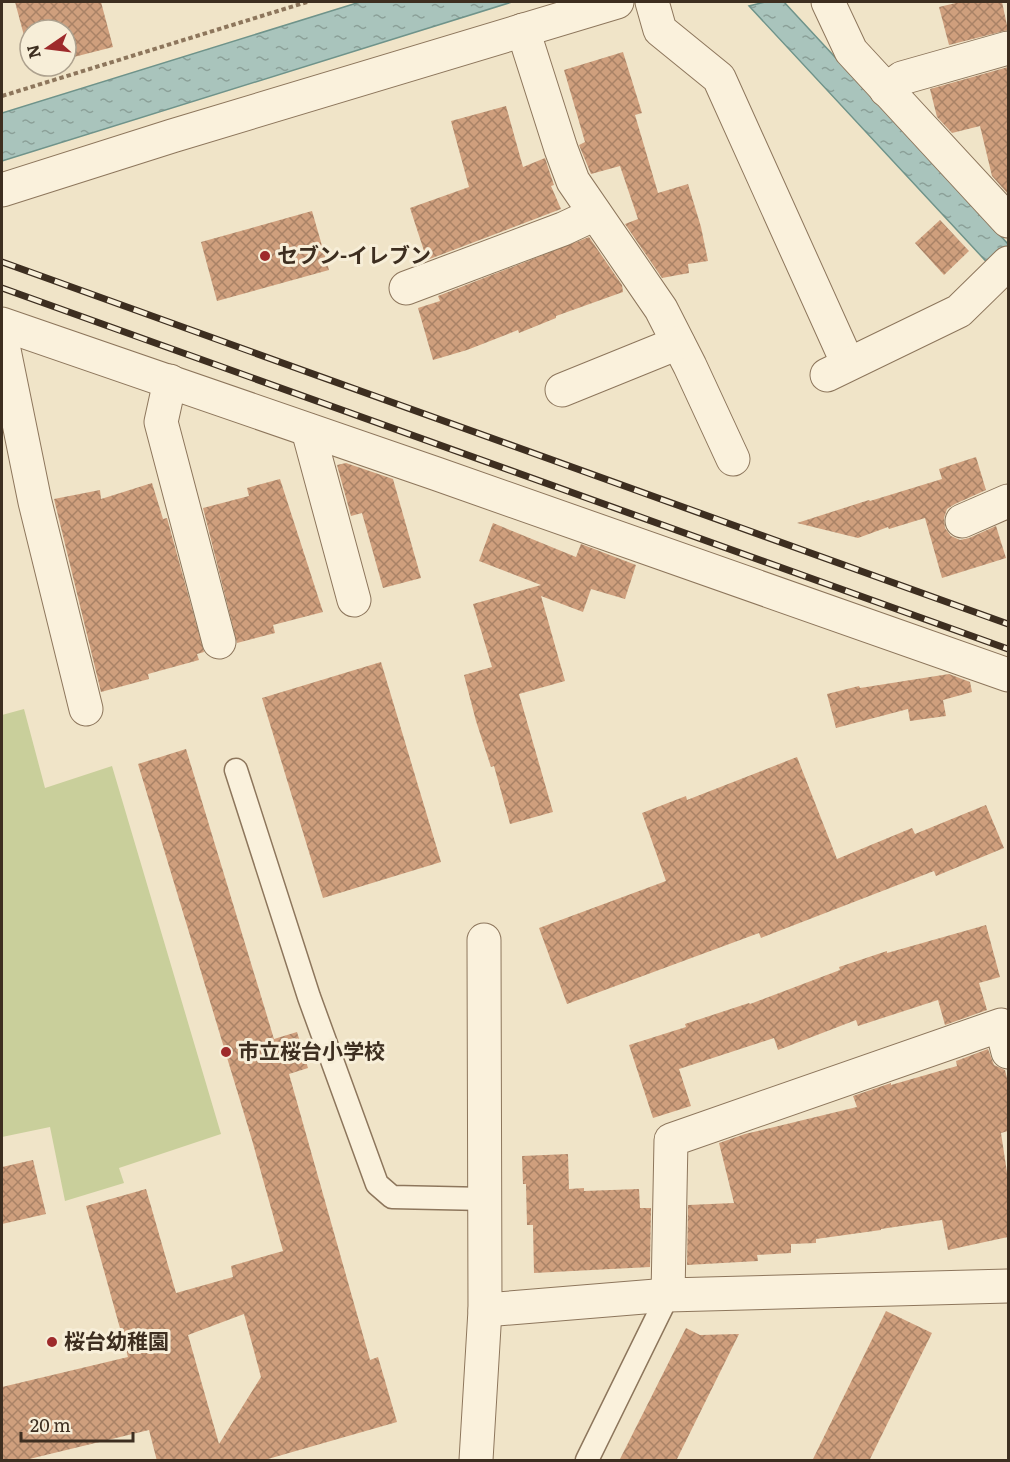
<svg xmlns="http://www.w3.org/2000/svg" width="1010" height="1462" viewBox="0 0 1010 1462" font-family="Literata,'Noto Sans JP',serif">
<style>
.garden{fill:#c9cf9b}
.water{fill:url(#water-ripples);stroke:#6f938a;stroke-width:1.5}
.building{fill:url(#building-cross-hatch);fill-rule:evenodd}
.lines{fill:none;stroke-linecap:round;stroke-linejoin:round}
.service-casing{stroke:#8d765c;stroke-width:25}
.minor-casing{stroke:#8d765c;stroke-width:35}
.tertiary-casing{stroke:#8d765c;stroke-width:35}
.path{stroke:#8d765c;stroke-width:4;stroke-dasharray:4.5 3;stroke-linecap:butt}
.service{stroke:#faf1dc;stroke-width:22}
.minor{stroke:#faf1dc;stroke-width:33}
.tertiary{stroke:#faf1dc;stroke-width:33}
.rail-casing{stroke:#3d2e20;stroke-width:7}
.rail{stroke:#f7eed8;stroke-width:4.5;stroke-dasharray:14;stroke-linecap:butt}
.poi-dot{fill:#9e2a2b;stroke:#f7eed8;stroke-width:2}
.labels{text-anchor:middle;stroke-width:6;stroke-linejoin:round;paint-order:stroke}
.poi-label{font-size:21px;font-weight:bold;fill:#3d2e20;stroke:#f7eed8;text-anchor:start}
</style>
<defs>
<pattern id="water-ripples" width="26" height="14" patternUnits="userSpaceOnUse" patternTransform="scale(1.5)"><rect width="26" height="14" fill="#a9c4bc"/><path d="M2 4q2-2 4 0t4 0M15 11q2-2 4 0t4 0" fill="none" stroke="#8ba098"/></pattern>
<pattern id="building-cross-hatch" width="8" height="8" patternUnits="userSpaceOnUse" patternTransform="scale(1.5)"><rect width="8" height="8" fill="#cf9f7d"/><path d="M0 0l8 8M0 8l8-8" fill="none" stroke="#a98266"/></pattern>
</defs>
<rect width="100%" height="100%" fill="#f0e4c8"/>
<path class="garden" d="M24 709 45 788 112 766 221 1134 119 1168 124 1183 65 1201 50 1127 2 1137V715Z"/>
<g class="water">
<path d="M360 2H512L2 161V113Z"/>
<path d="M765 2H784L1008 244V285L749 6Z"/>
</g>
<g class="building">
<path d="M15 2H101L113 47 66 59V30H30V58Z"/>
<path d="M960 2H1002L1008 30 949 45 939 7Z"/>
<path d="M623 52 642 113 635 115 658 193 688 184 701 227 708 261 688 264 689 273 662 278 625 224 638 219 620 166 591 174 579 145 585 142 564 70Z"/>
<path d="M1008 67V194L992 176 980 126 952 133 937 117 930 89Z"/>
<path d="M506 106 523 167 545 158 554 185 551 186 561 209 427 260 410 208 469 187 451 121Z"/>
<path d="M312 211 329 270 217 301 201 242Z"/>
<path d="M940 220 969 251 944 275 915 243Z"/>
<path d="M589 237 622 285 623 292 556 316V318L519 333 518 330 467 350 433 360 418 308 440 301 438 296Z"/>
<path d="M976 457 986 490 955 504 947 509 944 518 945 528 951 536 960 540 969 538 996 526 1006 558 942 578 925 518 889 529 888 527 858 538 797 523 869 500 870 501 942 479 939 469Z"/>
<path d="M346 463 393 479 421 578 383 588 362 513 351 516 337 465Z"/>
<path d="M280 479 323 612 273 625 275 633 237 643 203 508 249 496 247 488Z"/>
<path d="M152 483 163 519 167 518 204 652 197 654 199 660 148 674 149 679 101 692 54 499 100 490 101 499Z"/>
<path d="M493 523 576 557 581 544 636 565 625 599 591 589 583 612 541 596 565 681 519 694 553 812 510 824 494 766 491 767 476 721 464 675 492 667 473 604 541 585 479 561Z"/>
<path d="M381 662 441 862 323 898 262 698Z"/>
<path d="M949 674 970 682 972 692 943 700 946 716 910 721 908 709 836 728 827 694 859 686 860 688Z"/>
<path d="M186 749 274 1039 297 1032 308 1068 289 1074 370 1360 378 1357 397 1422 261 1461H157L149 1430 21 1461H2V1387L128 1357 86 1206 146 1189 176 1293 233 1277 231 1266 283 1251 252 1140 138 764ZM244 1314 261 1377 219 1444 188 1335Z"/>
<path d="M797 757 837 859 912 828 915 834 986 805 1004 848 936 876 934 871 761 938 759 933 567 1004 539 928 666 881 642 813 686 796 687 800Z"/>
<path d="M986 925 1000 977 979 983 987 1010 945 1025 938 1000 858 1026 856 1020 778 1050 774 1038 679 1069 691 1106 653 1118 629 1045 686 1027 685 1024 749 1003 750 1004 840 970 839 967 887 951V953Z"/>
<path d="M988 1049 994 1065 1005 1070 1008 1082V1131L1001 1133 1008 1179V1237L948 1250 942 1220 881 1229V1230L816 1239V1243L791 1244V1253L757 1255 758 1261 687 1265 688 1205 734 1203 719 1143 745 1134 857 1107 853 1096 891 1083V1085L957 1066 956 1061Z"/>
<path d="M568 1154 569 1189 584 1188V1191L639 1189 640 1208H651L650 1267 534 1273 533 1225H527L526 1184H523L522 1156Z"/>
<path d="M33 1160 46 1214 2 1224V1167Z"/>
<path d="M886 1311 932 1333 869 1461H812Z"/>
<path d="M686 1328 700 1335 739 1334 676 1461H619Z"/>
</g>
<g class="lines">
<defs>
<g id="service">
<path d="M236 770 309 997 377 1184 392 1197 485 1199"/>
<path d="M587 1460 668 1295"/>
</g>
<g id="minor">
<path d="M652 2 660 30 719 78 848 364"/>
<path d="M828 2 851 51 1008 221"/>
<path d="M523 30 561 149 573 181 661 309 690 366 733 459"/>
<path d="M886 90 902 78 1008 48"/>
<path d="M406 288 563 229 595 214"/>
<path d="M2 324 437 474 1008 675"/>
<path d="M2 340 35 502 86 709"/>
<path d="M827 375 959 311 1008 263"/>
<path d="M170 381 161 422 219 642"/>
<path d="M562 390 678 343"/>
<path d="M308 430 354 600"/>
<path d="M962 521 1008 501"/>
<path d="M668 1295 671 1140 1001 1025 1008 1052"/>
<path d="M485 1310 668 1295 1008 1286"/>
<path d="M476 1460 485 1310 484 940"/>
</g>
<path id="tertiary" d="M2 190 172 136 617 2"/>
</defs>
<use href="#service" class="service-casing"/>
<use href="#minor" class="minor-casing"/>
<use href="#tertiary" class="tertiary-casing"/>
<path class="path" d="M2 96 307 2"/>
<use href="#service" class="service"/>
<use href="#minor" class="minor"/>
<use href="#tertiary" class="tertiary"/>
<defs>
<g id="rail">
<path d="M2 262 1008 624"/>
<path d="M2 288 1008 649"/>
</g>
</defs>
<use href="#rail" class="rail-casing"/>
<use href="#rail" class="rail"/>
</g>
<g class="poi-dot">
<circle cx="265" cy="256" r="6"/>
<circle cx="226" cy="1052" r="6"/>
<circle cx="52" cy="1342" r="6"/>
</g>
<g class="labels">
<g class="poi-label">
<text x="277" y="263">セブン-イレブン</text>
<text x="238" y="1059">市立桜台小学校</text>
<text x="64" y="1349">桜台幼稚園</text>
</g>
</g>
<rect width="1010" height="1462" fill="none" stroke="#3d2e20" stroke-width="6"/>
<g transform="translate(48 48) rotate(256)"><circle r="28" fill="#f7eed8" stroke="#ada18e" stroke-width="1.5"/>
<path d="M0-4.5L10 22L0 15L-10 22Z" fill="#9e2a2b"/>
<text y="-9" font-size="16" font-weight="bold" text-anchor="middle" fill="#3d2e20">N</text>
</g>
<path d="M21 1432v9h112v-9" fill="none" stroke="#3d2e20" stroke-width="3"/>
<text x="30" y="1432" font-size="18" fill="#3d2e20" stroke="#f7eed8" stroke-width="4.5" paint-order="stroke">20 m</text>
</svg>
